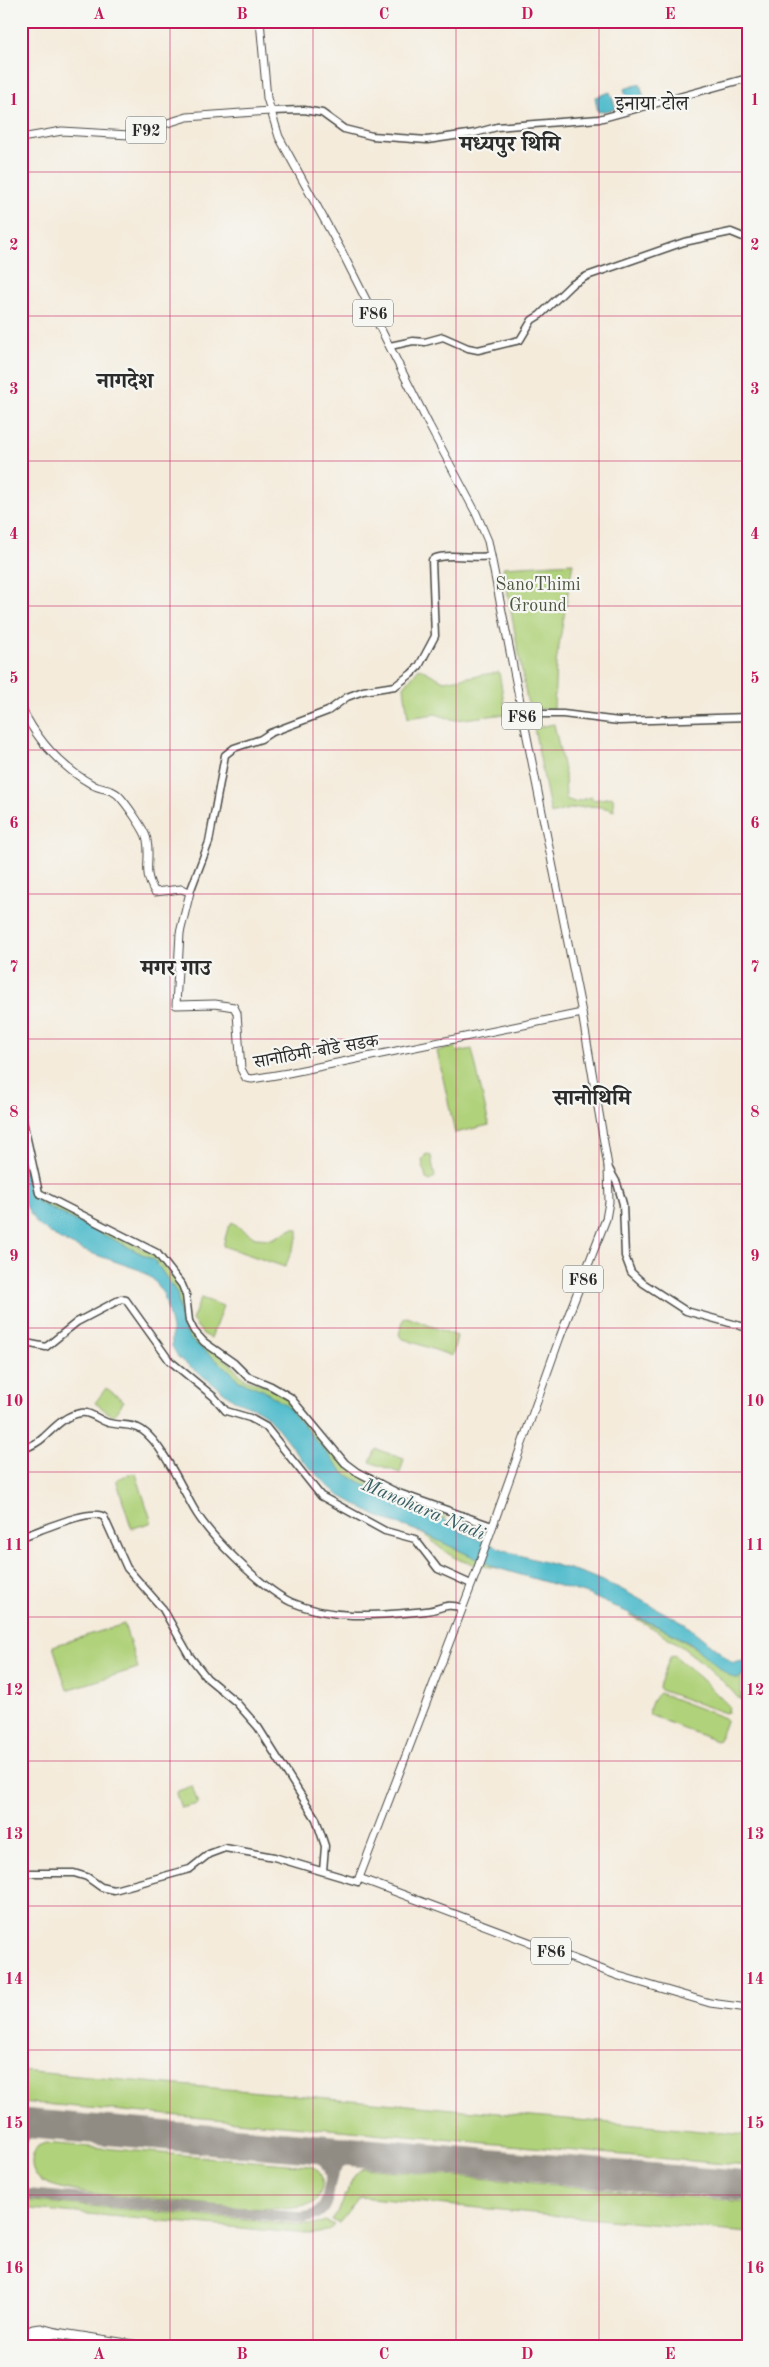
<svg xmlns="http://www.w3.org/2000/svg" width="769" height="2367" viewBox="0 0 769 2367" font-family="'Old Standard TT','Noto Serif Devanagari',serif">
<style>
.green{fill:#b0d27a;stroke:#6e7e52}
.water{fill:#51bccc;stroke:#3e747c}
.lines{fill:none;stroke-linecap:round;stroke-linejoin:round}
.taxiway{stroke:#908b83;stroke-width:11}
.runway{stroke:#908b83;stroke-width:29}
.secondary-casing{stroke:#494845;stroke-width:9}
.primary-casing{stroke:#494845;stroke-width:9}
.highway-casing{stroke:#494845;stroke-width:11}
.secondary{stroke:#fff;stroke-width:6}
.primary{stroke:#fff;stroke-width:7}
.highway{stroke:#fff;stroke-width:9}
.grid{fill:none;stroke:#c2185b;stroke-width:1;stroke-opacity:0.55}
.labels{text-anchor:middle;stroke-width:4.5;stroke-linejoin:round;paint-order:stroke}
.shield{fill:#f6f6f2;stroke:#686867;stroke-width:1}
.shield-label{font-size:16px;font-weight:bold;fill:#2b2b2b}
.park-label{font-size:18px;fill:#4c553f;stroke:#f6f6f2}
.street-label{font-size:18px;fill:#2b2b2b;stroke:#f6f6f2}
.water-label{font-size:19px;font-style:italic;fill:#385e63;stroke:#f6f6f2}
.quarter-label{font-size:20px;fill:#2b2b2b;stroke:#f6f6f2}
.district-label{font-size:22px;font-weight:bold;fill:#2b2b2b;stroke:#f6f6f2}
.neatline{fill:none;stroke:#c2185b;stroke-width:2}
.grid-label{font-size:16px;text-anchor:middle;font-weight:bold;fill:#c2185b}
</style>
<rect width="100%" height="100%" fill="#f6f6f2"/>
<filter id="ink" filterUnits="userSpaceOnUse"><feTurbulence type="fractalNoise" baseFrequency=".02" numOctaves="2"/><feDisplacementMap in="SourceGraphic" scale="10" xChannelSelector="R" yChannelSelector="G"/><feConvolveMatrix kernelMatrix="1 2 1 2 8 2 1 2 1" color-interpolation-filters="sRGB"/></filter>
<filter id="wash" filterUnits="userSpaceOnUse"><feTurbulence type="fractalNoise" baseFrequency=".0096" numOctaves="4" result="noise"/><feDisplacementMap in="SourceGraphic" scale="20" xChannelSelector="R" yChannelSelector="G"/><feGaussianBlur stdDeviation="1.12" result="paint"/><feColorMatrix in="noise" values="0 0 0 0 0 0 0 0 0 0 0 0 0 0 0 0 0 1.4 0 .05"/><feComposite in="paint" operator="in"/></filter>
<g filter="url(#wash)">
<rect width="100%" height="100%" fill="#f4ebdb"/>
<g class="green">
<path d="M573 563 556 663 554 709H531L527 700 503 567Z"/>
<path d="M419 668 444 681 499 672 506 714 455 720 435 714 408 718 404 687Z"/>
<path d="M554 724 565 774 566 799 574 802 592 797 593 800 613 797 614 811C595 802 571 808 551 814L534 728Z"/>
<path d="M456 1047 457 1052 472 1049 489 1125 455 1133 437 1051Z"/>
<path d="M426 1154 431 1156 435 1177 430 1181 426 1179 422 1160Z"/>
<path d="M35 1194 155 1255 180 1287 186 1321 191 1331 233 1366 243 1378 268 1387 289 1399 328 1448 372 1483 400 1498 443 1512 446 1521 395 1502 344 1473 276 1398 239 1381 230 1371 200 1349 191 1340 182 1327 177 1293 154 1260 37 1201Z"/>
<path d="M232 1222 255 1238 272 1239 294 1228 298 1230V1236L285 1267 223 1246 228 1228Z"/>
<path d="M201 1298 223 1306 211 1338 203 1334 192 1320Z"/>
<path d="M407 1317 457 1336 452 1356 401 1338 399 1334 404 1318Z"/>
<path d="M106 1388 124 1401 113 1416 95 1403Z"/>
<path d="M376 1449 404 1459 400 1473 370 1462Z"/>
<path d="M133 1473 136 1474 151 1520 150 1523 133 1528 131 1527 117 1482V1479Z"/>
<path d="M421 1532 497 1568C456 1563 452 1558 421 1532Z"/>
<path d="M629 1615 666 1630 741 1676V1701C708 1663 673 1638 629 1615Z"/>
<path d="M124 1624 138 1668 67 1690 53 1646Z"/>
<path d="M674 1655 704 1681 729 1706 728 1712 725 1713 660 1690 659 1686 670 1657Z"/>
<path d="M659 1693 725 1718 726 1721 719 1740 716 1741 650 1715C648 1709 653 1697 659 1693Z"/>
<path d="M192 1786 198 1804 181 1808 176 1794 178 1791Z"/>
<path d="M21 2071 748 2135V2166L21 2102Z"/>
<path d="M45 2143 310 2166C328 2171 324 2195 312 2204 262 2215 207 2203 156 2199 122 2195 75 2196 44 2182 29 2175 29 2157 38 2146Z"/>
<path d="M363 2168 748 2202V2233L360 2197 339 2223 332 2220 342 2204 345 2195H348C349 2184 353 2174 363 2168Z"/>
<path d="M21 2200 304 2225H314L325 2221 335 2225C326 2233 317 2234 306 2234L21 2208Z"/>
</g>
<g class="water">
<path d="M640 84 645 101 629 106 624 89Z"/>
<path d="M610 92 616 109 598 112 595 97Z"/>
<path d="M21 1165 32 1179 38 1202 154 1260 177 1293 182 1327 191 1340 230 1371 239 1381 263 1390 286 1405 344 1473 395 1502 446 1521 464 1533 480 1540 512 1553 583 1573 619 1588 685 1624 733 1663 748 1660V1675L741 1676 738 1679 729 1676 691 1644 666 1630 587 1594 497 1568 420 1532 376 1516 337 1494 303 1461 276 1426 265 1414 257 1409 234 1400 178 1357 172 1346V1329L164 1295 154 1280 140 1270 85 1251 59 1239 37 1224 21 1198Z"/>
</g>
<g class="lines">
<g class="taxiway">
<path d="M21 2140 29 2131 45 2125"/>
<path d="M304 2148C320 2154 329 2163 331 2180"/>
<path d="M21 2194 304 2218C335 2213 324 2190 334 2171 339 2162 347 2157 355 2153"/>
</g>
<path class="runway" d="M21 2123 748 2186"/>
</g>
</g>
<g filter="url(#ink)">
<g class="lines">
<defs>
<g id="secondary">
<path d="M270 111 304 110 322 113 344 129 372 136 427 140 475 133 497 127 599 119 748 78"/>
<path d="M390 346 413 341 425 342 443 337 468 348 478 350 520 340 532 320 540 315 571 285 587 276 684 242 731 232 748 239"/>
<path d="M522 714H563L619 721 748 717"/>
<path d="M190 892 209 842 225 755 234 748 261 739 270 733 328 711 347 697 363 691 395 686 411 674 419 666 435 636 432 560C441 552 476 559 491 556"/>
<path d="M21 1112 39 1193 157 1253 182 1285 186 1295 189 1321 194 1331 204 1342 234 1363 247 1376 271 1386 290 1397 345 1463 357 1472 396 1492 492 1526"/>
<path d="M608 1167 617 1183 623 1204 625 1256 631 1272 643 1283 686 1311 748 1328"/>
<path d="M21 1342 46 1347 77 1322 121 1299 126 1300 169 1360 214 1397 226 1411 250 1418 266 1427 321 1496 385 1531 415 1539 438 1569 471 1584"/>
<path d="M21 1450C29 1447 38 1443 44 1437 55 1427 65 1415 81 1413 90 1411 100 1421 109 1423 121 1426 131 1423 142 1430 161 1442 182 1488 194 1509 210 1537 262 1588 291 1602 334 1621 380 1615 426 1611 441 1610 444 1602 462 1608"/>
<path d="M21 1537C38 1532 91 1507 104 1517L127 1568 163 1609 189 1655 207 1678 236 1702 258 1727 316 1819 325 1846 323 1871"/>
<path d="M21 1873H74L87 1877 101 1887 114 1890 190 1869 209 1854 225 1848 274 1857 358 1882 359 1878"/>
<path d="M34 2333 38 2346"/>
</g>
<g id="primary">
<path d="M260 21 267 98 279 137 342 252 429 425 476 513 488 541 582 1013 608 1166 609 1202 606 1219 560 1337 476 1573 359 1878 619 1976 710 2003 748 2008"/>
<path d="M21 138 62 131 129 135 187 117 270 111"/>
<path d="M21 707C37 740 61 767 93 785 101 790 111 788 118 795 125 802 146 831 147 840 151 861 142 872 155 892L181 889 190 892 180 933 176 1005 215 1004 234 1007 237 1013 241 1069 246 1078 252 1079 288 1073 582 1013"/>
</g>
<g id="highway">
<path d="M21 2336 33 2330 41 2329 56 2333 139 2346"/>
<path d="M22 2336 42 2337 56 2333"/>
</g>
</defs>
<use href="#secondary" class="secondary-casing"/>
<use href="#primary" class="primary-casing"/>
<use href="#highway" class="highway-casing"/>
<use href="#secondary" class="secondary"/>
<use href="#primary" class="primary"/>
<use href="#highway" class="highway"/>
</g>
</g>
<path class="grid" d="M170 21V2346M313 21V2346M456 21V2346M599 21V2346M21 172H748M21 316H748M21 461H748M21 606H748M21 750H748M21 894H748M21 1039H748M21 1184H748M21 1328H748M21 1472H748M21 1617H748M21 1761H748M21 1906H748M21 2050H748M21 2195H748"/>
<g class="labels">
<g class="shield">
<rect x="126" y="116.5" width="40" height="27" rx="4"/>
<rect x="353" y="299.5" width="40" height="27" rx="4"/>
<rect x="502" y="702.5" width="40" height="27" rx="4"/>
<rect x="563" y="1265.5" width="40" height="27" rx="4"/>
<rect x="531" y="1937.5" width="40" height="27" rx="4"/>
</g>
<g class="shield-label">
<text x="146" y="136">F92</text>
<text x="373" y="319">F86</text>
<text x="522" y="722">F86</text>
<text x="583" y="1285">F86</text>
<text x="551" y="1957">F86</text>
</g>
<g class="park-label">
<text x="538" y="590">SanoThimi<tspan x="538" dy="21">Ground</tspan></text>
</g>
<g class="street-label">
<text transform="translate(316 1051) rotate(-10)" y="6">सानोठिमी-बोडे सडक</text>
</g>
<g class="water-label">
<text transform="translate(424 1508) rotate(23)" y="7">Manohara Nadi</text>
</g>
<g class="quarter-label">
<text x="652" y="110">इनाया टोल</text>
</g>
<g class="district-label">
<text x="510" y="151">मध्यपुर थिमि</text>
<text x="125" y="388">नागदेश</text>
<text x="176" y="975">मगर गाउ</text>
<text x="592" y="1105">सानोथिमि</text>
</g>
</g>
<rect width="769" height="2367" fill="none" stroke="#f6f6f2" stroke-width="55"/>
<rect x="28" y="28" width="714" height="2312" class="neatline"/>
<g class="grid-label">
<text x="99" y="19">A</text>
<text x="242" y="19">B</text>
<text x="384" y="19">C</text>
<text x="527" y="19">D</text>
<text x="670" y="19">E</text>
<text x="14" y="105">1</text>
<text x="755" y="105">1</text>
<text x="14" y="250">2</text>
<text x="755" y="250">2</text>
<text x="14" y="394">3</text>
<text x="755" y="394">3</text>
<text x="14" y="539">4</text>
<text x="755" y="539">4</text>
<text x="14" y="683">5</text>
<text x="755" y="683">5</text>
<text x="14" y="828">6</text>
<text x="755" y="828">6</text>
<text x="14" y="972">7</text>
<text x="755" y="972">7</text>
<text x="14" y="1117">8</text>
<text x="755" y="1117">8</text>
<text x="14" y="1261">9</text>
<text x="755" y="1261">9</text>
<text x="14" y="1406">10</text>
<text x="755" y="1406">10</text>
<text x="14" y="1550">11</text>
<text x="755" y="1550">11</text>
<text x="14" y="1695">12</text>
<text x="755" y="1695">12</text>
<text x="14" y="1839">13</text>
<text x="755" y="1839">13</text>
<text x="14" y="1984">14</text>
<text x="755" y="1984">14</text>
<text x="14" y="2128">15</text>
<text x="755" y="2128">15</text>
<text x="14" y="2273">16</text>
<text x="755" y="2273">16</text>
<text x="99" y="2359">A</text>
<text x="242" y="2359">B</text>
<text x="384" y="2359">C</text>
<text x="527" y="2359">D</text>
<text x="670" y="2359">E</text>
</g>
</svg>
